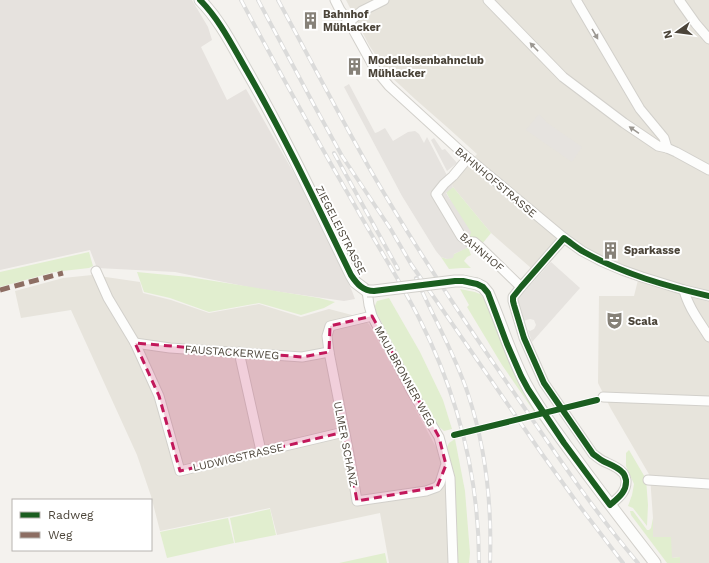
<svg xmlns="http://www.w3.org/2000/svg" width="709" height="563" viewBox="0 0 709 563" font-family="'Work Sans',sans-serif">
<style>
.residential{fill:#e7e4dc}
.industrial{fill:#e6e2de}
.green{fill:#e1eecf}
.parking{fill:#e6e3df}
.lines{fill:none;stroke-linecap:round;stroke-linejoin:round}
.minor-casing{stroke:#d2d0cb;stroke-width:11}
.tertiary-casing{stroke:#d2d0cb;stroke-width:13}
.minor{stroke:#fdfdfc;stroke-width:9}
.tertiary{stroke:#fdfdfc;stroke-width:11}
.rail-casing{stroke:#dbdbda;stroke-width:4}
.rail{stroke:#fff;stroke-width:2.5;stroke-dasharray:8;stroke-linecap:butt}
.tertiary-bridge-casing{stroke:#d2d0cb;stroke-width:13;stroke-linecap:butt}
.tertiary-bridge{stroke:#fdfdfc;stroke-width:11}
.quiet{stroke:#8d6e63;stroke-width:5;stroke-dasharray:10 5;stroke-linecap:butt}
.cycleway-casing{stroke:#fff;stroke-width:8}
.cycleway{stroke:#1b5e20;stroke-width:6}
.oneway{fill:#9b9791}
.marked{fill:#c2185b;fill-opacity:0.2;stroke:#c2185b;stroke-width:3;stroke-dasharray:8 5;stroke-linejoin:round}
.labels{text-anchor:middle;stroke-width:4;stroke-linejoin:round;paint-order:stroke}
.poi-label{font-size:11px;font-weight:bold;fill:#4b4439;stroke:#fff;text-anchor:start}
.street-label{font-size:11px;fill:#4b4439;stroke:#fff}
</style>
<rect width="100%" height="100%" fill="#f4f2ee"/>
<g class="residential">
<path d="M346 0H709V563H680V557L672 558 653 537V518L650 476 611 409 598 383 599 296H634L640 272 606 259 584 249 563 234 531 268 491 233 453 187 451 183 477 154 447 127 415 99 388 74 369 45Z"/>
<path d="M92 275 140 282 143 293 171 300 209 313 259 304 301 317 329 309 352 315 369 324 443 460 446 481 451 563H389L380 513 277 535 270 508 160 531 151 496 137 455 71 310 21 318 15 291 63 278Z"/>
</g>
<path class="industrial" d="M0 0H192L208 27 212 40 201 47 227 100 246 89 300 184 352 291 355 299 344 301 253 288 175 272 97 268 90 250 0 270Z"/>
<g class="green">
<path d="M453 187 491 233 482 244 470 237 446 192Z"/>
<path d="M468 247 471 255 467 257 464 261 471 268H462L449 269 441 257 447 259 454 254Z"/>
<path d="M89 252 93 266 89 268 54 272 0 287V272Z"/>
<path d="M137 272 189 277 319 298 335 302 324 308 301 315 259 303 209 312 170 298 144 292Z"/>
<path d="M460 289 475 292 480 294 484 299 494 321 510 363 523 392 551 436 502 365 467 307 469 305Z"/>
<path d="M389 298 420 352 443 400 452 429 444 431 435 423 374 308 377 301Z"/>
<path d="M455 439 465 491 470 553 469 563H456L447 447 449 443Z"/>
<path d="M629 450 646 479 648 505 647 526 633 508 628 506 632 495 634 484 626 466V453Z"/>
<path d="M270 509 276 535 235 543 230 518Z"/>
<path d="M630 511H633L647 530H649L651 528 653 518V537H671L672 558 680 557V563H667L631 515Z"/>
<path d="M228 518 234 543 167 558 160 532Z"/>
<path d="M385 553 387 563H339Z"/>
</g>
<g class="parking">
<path d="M349 84 375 133 378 132 385 128 393 141 408 132 415 131 419 134 424 143 427 137 453 187 446 193 471 232 467 248 454 254 453 258 447 259 441 257 436 251 402 196 344 87Z"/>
<path d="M539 114 546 122 582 147 572 162 526 130Z"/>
<path d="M434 138 442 150 445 149 457 163 447 171 431 140Z"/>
<path d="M551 262 580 288 532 342 528 330 530 331 534 329 536 325 534 320 530 319 523 321 517 304 518 299Z"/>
</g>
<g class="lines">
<defs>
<g id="minor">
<path d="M335 0 340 10 349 22 375 69 389 86 468 158 564 238 582 251 601 261 622 270 642 277 684 290 709 296"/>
<path d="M488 0 563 77 624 123 658 146 667 148 676 152 709 170"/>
<path d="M576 0 640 109 664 138 667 148"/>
<path d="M679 0 696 24 709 39"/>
<path d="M349 22 362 11 384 0"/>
<path d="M468 158 453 176 444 184 436 194 461 236 469 242H474L481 248 521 287"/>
<path d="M564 238 521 287 513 297V301L524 338 544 383 593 454C596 456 599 459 603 461 609 464 618 467 622 472 625 474 625 477 626 480 627 492 618 498 610 505"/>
<path d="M96 271 108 298 135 343 159 396 180 471 344 432"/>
<path d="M684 290C688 307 700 322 709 337"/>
<path d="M367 291 369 305 372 316 412 392 439 437 450 478 453 563"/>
<path d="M372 316 330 326 327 336 329 352 350 459 357 501 426 491 437 487 440 483 445 467 446 465"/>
<path d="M135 343 170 348 302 357 329 352"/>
<path d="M239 352 261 451"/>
<path d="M603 397 709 401"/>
<path d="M648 480 709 484"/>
</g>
<g id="tertiary">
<path d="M200 0C220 20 233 47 247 71 285 137 318 207 351 275L355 282 367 291"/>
<path d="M477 284 483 287 488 293C502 324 511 358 528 388 541 412 558 434 574 456 600 492 628 528 655 563"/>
</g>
</defs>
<use href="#minor" class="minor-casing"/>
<use href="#tertiary" class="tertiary-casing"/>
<use href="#minor" class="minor"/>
<use href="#tertiary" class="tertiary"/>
<defs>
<g id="rail">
<path d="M241 0C278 69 315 137 354 204 375 242 399 279 419 318 458 395 479 476 479 563"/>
<path d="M258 0 314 105 342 156 390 228 411 264 542 454 578 504 623 563"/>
<path d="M278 0C309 57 339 115 371 171 416 249 466 324 517 397 556 454 594 511 638 563"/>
<path d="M334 153 398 269"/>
<path d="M416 278C433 317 455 354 468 394 486 448 492 507 490 563"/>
</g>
</defs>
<use href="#rail" class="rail-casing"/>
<use href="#rail" class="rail"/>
<defs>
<path id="tertiary-bridge" d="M367 291H374L455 281H463L477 284"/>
</defs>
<use href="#tertiary-bridge" class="tertiary-bridge-casing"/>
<use href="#tertiary-bridge" class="tertiary-bridge"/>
<path class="quiet" d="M0 290 63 273"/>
<defs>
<g id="cycleway">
<path d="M200 0C220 20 233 47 247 71 285 137 318 207 351 275 357 284 363 291 374 291L455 281H463L477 284 483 287 488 293 507 344 521 376 528 389 564 443 610 505C618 498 627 492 626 480 625 477 625 474 622 472 618 467 609 464 603 461 599 459 596 456 593 454L544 383 524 338 514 305 513 301V297L521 287 564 238C570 242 577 248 584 252 623 274 666 286 709 296"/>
<path d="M454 435 597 400"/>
</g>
</defs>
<use href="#cycleway" class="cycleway-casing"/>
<use href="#cycleway" class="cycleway"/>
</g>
<defs><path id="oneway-solid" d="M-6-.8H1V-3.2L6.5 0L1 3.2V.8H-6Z"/></defs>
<g class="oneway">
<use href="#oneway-solid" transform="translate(595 34) rotate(60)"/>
<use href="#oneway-solid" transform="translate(534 47) rotate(-134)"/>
<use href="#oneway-solid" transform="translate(634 130) rotate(-146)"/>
</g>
<path class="marked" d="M372 316 439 437 446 465 437 487 357 501 344 432 180 471 159 396 135 343 302 357 329 352 330 326Z"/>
<defs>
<symbol id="building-bare" viewBox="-9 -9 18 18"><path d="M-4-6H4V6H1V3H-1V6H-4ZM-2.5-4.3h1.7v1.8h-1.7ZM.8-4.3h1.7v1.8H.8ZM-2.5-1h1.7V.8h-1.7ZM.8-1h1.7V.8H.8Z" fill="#868178" stroke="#fff" stroke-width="2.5" paint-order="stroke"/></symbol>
<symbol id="theatre-bare" viewBox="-9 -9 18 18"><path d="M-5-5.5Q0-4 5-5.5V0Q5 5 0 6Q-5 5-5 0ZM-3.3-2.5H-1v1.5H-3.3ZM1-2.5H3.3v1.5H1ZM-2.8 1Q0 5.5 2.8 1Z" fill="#868178" stroke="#fff" stroke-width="2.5" paint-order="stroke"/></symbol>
</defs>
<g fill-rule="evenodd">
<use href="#building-bare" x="298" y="8" width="25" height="25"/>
<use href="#building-bare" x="342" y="54" width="25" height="25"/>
<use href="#building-bare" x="598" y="238" width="25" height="25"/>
<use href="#theatre-bare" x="602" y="308" width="25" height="25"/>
</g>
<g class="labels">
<g class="poi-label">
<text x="323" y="18">Bahnhof<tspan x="323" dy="13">Mühlacker</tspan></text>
<text x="368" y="64">Modelleisenbahnclub<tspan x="368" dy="13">Mühlacker</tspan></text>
<text x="624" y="254">Sparkasse</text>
<text x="628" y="325">Scala</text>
</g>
<g class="street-label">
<text transform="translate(496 182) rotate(40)" y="4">BAHNHOFSTRASSE</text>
<text transform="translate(341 230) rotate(63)" y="4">ZIEGELEISTRASSE</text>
<text transform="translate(482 252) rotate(40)" y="4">BAHNHOF</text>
<text transform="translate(232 352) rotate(4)" y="4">FAUSTACKERWEG</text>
<text transform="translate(405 376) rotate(61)" y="4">MAULBRONNER WEG</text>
<text transform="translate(346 444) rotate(79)" y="4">ULMER SCHANZ</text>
<text transform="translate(238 457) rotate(-13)" y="4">LUDWIGSTRASSE</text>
</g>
</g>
<rect x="12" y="499" width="140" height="52" fill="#ffffff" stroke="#b7b4b0"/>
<rect x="20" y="512" width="20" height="6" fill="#1b5e20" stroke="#b7b4b0"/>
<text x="48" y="519" font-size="12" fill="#4b4439">Radweg</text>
<rect x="20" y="532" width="20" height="6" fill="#8d6e63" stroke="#b7b4b0"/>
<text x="48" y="539" font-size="12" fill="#4b4439">Weg</text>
<g transform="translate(677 32) rotate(256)" stroke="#ffffff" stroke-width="3" paint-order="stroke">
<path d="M0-3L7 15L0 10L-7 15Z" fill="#4b4439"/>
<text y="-6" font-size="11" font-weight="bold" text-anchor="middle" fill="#4b4439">N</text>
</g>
</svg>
